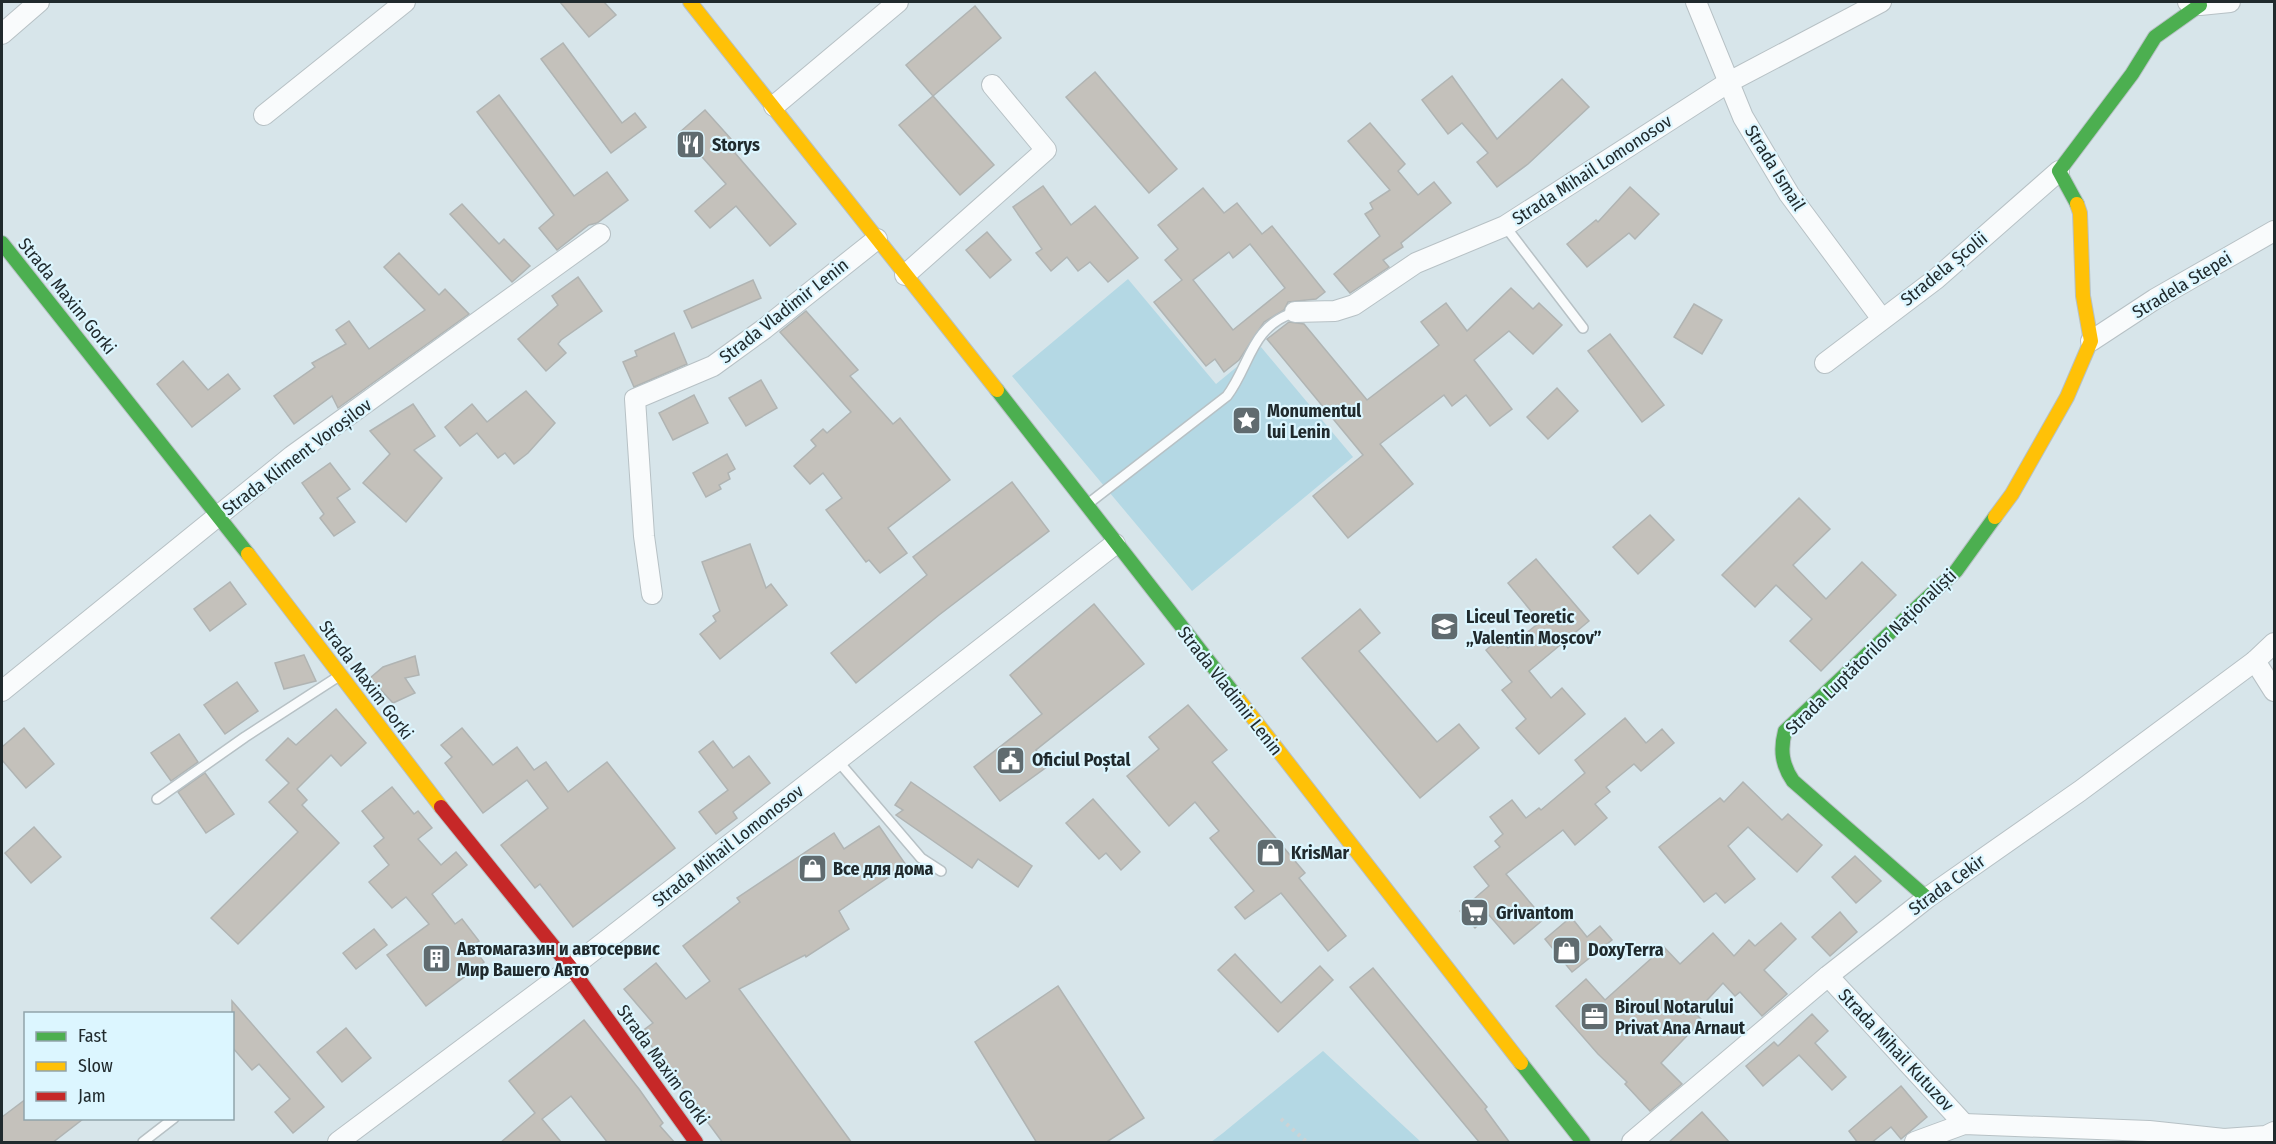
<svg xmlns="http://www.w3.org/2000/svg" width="2276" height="1144" viewBox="0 0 2276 1144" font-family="'Fira Sans Condensed',sans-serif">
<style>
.green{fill:#b4d8e4}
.building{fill:#c4c1bb;stroke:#b0b4b3;stroke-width:1.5;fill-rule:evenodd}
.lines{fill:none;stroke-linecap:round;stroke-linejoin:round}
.lane-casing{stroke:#b7c1c5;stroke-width:12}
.street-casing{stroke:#b7c1c5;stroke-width:22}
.fast-casing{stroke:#b7c1c5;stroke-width:16}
.slow-casing{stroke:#b7c1c5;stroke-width:16}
.jam-casing{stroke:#b7c1c5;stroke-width:16}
.path{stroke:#ced2d4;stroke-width:4;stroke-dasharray:3 4.5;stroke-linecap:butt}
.lane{stroke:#f9fbfc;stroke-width:9}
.street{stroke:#f9fbfc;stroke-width:20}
.fast{stroke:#4caf50;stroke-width:14}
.slow{stroke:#ffc107;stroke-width:14}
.jam{stroke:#c62828;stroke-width:14}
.labels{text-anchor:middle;stroke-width:4.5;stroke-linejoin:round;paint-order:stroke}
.poi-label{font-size:18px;font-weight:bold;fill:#202a2d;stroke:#dcf6ff;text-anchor:start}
.street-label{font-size:18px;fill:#202a2d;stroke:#dcf6ff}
</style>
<rect width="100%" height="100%" fill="#d7e5ea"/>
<g class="green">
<path d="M1128 279 1216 384 1261 347 1353 457 1192 591 1012 376Z"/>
<path d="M1323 1051 1421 1142H1211L1223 1133Z"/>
</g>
<g class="building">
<path d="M560 2H604L616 15 589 37Z"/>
<path d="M975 6 1001 38 933 96 906 65Z"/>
<path d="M563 43 622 123 635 113 646 127 611 153 541 59Z"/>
<path d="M1095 72 1177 169 1149 193 1066 97Z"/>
<path d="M1452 76 1497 139 1562 79 1589 107 1528 164 1497 187 1477 162 1488 153 1462 123 1448 134 1422 100Z"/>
<path d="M499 95 574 196 607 172 628 200 597 223 589 225 557 250 539 228 554 215 477 112Z"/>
<path d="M933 96 994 165 960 195 899 125Z"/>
<path d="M705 110 740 149 735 153 796 224 770 246 736 206 710 228 695 211 726 184 680 132Z"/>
<path d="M1370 123 1405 164 1398 171 1418 195 1434 182 1451 203 1401 243 1403 247 1383 260 1389 267 1350 293 1334 274 1380 236 1365 214 1373 209 1370 203 1390 190 1348 141Z"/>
<path d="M1043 186 1071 225 1095 206 1138 258 1108 282 1090 262 1078 271 1067 257 1051 271 1036 253 1042 249 1013 207Z"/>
<path d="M1630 187 1659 214 1635 239 1629 233 1587 267 1567 244 1596 220 1598 222Z"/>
<path d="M1203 188 1224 213 1237 203 1262 234 1272 226 1325 292 1316 299 1288 302 1284 310 1264 322 1239 360 1224 372 1215 359 1206 366 1154 302 1182 280 1165 260 1178 249 1158 225ZM1250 244 1285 288 1233 330 1193 280 1229 252 1233 258Z"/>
<path d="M462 204 499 244 504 239 530 266 512 282 450 214Z"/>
<path d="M987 232 1011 260 990 278 966 250Z"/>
<path d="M399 253 439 295 445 289 469 314 338 408 332 396 294 424 274 396 315 367 312 363 346 344 336 330 349 321 369 349 425 310 384 267Z"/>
<path d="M578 277 602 311 561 340 558 344 566 353 546 371 518 339 558 305 552 296Z"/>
<path d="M753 280 761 298 692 328 684 311Z"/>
<path d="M1511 288 1533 309 1539 303 1562 325 1533 354 1509 331 1474 360 1512 409 1490 426 1466 395 1452 406 1444 395 1380 444 1413 484 1348 538 1313 496 1363 455 1267 339 1289 322 1304 324 1367 400 1439 345 1421 322 1446 303 1467 331Z"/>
<path d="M1694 304 1722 320 1702 354 1674 337Z"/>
<path d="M806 311 858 370 850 376 893 424 900 418 950 480 888 528 907 553 880 573 869 560 866 562 826 510 842 498 823 473 810 484 794 466 816 446 811 440 823 429 827 433 851 412 780 332Z"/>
<path d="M674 333 687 364 634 387 623 362 637 356 635 351Z"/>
<path d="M1610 334 1664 405 1642 422 1588 351Z"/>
<path d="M183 361 208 390 228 374 240 389 192 427 157 384Z"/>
<path d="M761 380 777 408 746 426 729 398Z"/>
<path d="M1557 388 1578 411 1548 439 1527 417Z"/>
<path d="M526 391 555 423 528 453 514 464 505 453 498 458 477 433 460 446 445 427 472 404 487 422Z"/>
<path d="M694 395 708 423 673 440 659 413Z"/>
<path d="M413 404 435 436 414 450 442 478 406 522 363 483 390 454 370 431Z"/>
<path d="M727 454 735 469 728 473 730 479 719 485 721 489 706 497 693 473Z"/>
<path d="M330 463 350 489 337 498 355 522 334 536 320 518 324 514 302 483Z"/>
<path d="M1012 482 1049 531 939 615 856 683 831 653 927 575 913 557Z"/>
<path d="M1799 498 1830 529 1793 565 1826 599 1862 562 1896 595 1821 671 1790 641 1812 619 1776 585 1755 607 1722 575Z"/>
<path d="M1650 515 1674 540 1638 574 1613 547Z"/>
<path d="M750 544 766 588 771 584 787 605 720 659 700 634 716 621 713 616 720 611 702 562Z"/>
<path d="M1536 559 1589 621 1529 671 1551 698 1562 688 1585 714 1539 754 1516 728 1526 719 1502 690 1512 682 1486 650 1500 638 1508 648 1540 622 1508 583Z"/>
<path d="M230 582 246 604 210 631 194 609Z"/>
<path d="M1094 604 1144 664 1036 750 1048 766 1000 801 974 767 1042 714 1010 675Z"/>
<path d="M1360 609 1380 633 1359 651 1437 742 1459 724 1479 748 1420 798 1302 658Z"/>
<path d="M304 655 316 681 284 689 275 663Z"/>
<path d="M415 656 419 675 405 678 415 693 393 703 370 678 383 667Z"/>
<path d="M237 682 258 711 225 734 204 705Z"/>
<path d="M1188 705 1227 750 1212 762 1305 873 1299 878 1346 936 1328 951 1281 893 1245 919 1235 907 1254 891 1210 838 1219 831 1195 802 1169 826 1127 776 1159 749 1149 737Z"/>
<path d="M336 709 366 743 341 766 331 755 297 789 307 800 302 805 339 843 238 944 211 918 298 832 269 802 289 783 266 760 288 738 296 745Z"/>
<path d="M1625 718 1646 743 1662 729 1674 743 1641 771 1634 764 1606 787 1610 792 1595 804 1607 818 1575 845 1563 830 1506 874 1544 919 1514 944 1489 915 1475 928 1460 911 1489 886 1474 867 1500 847 1495 841 1503 834 1490 817 1512 800 1526 818 1539 808 1541 810 1585 773 1575 760Z"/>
<path d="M24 728 54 764 26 788 2 760V747Z"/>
<path d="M462 728 493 765 517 747 534 770 546 762 568 792 607 762 675 848 573 927 540 884 535 888 501 845 548 808 527 780 483 813 445 763 452 757 441 745Z"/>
<path d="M179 734 198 762 171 781 151 753Z"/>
<path d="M713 741 733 768 749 756 770 783 733 812 737 818 716 834 699 812 728 790 699 752Z"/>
<path d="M205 773 234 814 206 833 178 792Z"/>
<path d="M911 782 1032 866 1018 887 978 859 972 868 896 815 903 810 895 805Z"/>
<path d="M1743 782 1782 820 1788 814 1822 845 1797 872 1748 827 1728 846 1755 879 1725 903 1716 893 1704 902 1659 847 1720 798 1724 802Z"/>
<path d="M392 787 414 814 418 811 432 828 418 839 441 865 456 852 467 865 432 894 455 924 462 919 479 941 472 946 484 962 426 1006 387 955 429 924 406 897 392 908 369 882 389 865 374 846 384 838 362 811Z"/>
<path d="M1093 799 1140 852 1121 870 1106 853 1099 859 1066 823Z"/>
<path d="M879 826 906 865 839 911 849 929 806 957 805 955 739 989 852 1143H723L641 1032 653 1023 624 989 656 963 686 999 710 981 683 946 740 902 737 898 834 833 844 849Z"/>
<path d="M34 827 61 857 31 883 5 853Z"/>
<path d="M1855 856 1881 881 1856 903 1832 877Z"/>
<path d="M1840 912 1857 932 1830 956 1812 937Z"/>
<path d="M1571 917 1587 937 1600 926 1612 940 1572 972 1545 939Z"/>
<path d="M1781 923 1796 939 1764 970 1787 994 1762 1016 1740 992 1735 996 1723 983 1695 1013 1702 1020 1661 1063 1682 1084 1650 1111 1625 1084 1627 1082 1598 1054 1556 1006 1586 979 1605 1000 1664 947 1680 964 1713 933 1734 956 1749 940 1755 946Z"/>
<path d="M374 929 387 945 356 969 343 953Z"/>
<path d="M1235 954 1281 1003 1320 966 1333 980 1278 1032 1218 970Z"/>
<path d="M1373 968 1487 1107 1485 1109 1510 1143H1480L1350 987Z"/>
<path d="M1058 986 1144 1118 1105 1143H1037L975 1042Z"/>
<path d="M232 1001 324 1107 293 1133 275 1112 290 1099 259 1064 252 1070 232 1047Z"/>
<path d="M1812 1014 1828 1031 1815 1043 1846 1077 1832 1090 1799 1055 1763 1086 1746 1066 1774 1042 1778 1046Z"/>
<path d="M584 1020 639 1089 663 1123 660 1126 675 1143H608L571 1096 542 1119 562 1143H500L535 1113 509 1081Z"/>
<path d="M346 1028 371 1058 342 1082 317 1052Z"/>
<path d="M1901 1086 1927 1117 1901 1139 1891 1127 1871 1143H1858L1849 1131Z"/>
<path d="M26 1099V1119H83L52 1143H2V1117Z"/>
<path d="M1702 1112 1730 1143H1668Z"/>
</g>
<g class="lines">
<defs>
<g id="lane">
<path d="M1505 226 1583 328"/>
<path d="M1089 503 1227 396C1251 364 1250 327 1295 312"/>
<path d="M838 761 921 858 941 871"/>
<path d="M157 799 245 737 336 678"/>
<path d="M143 1142 174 1118"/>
</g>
<g id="street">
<path d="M1696 2 1743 117 1789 194 1882 319"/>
<path d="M2188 2 2200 5 2230 2"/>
<path d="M2 34 39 2"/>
<path d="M774 106 898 2"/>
<path d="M264 115 405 2"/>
<path d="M905 275 1046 150 992 85"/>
<path d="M1295 312 1335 311 1354 305 1416 263 1505 226 1729 82 1881 2"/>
<path d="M2091 341 2155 299 2274 231"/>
<path d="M1825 363 1936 279 2059 171"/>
<path d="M652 594 644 536 635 399 713 366 764 329 877 239"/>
<path d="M2255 661 2274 691"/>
<path d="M2 691 292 456 600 234"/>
<path d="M1828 976 1964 1124"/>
<path d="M338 1142 571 968 1115 544"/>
<path d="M1632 1142 1828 976 1927 898 2080 791 2255 661 2274 643"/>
<path d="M1915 1142 1964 1124 2149 1131 2224 1139 2266 1136 2274 1132"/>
</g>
<g id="fast">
<path d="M2077 204 2059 171 2132 74 2155 37 2200 5"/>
<path d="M2 243 248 554"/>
<path d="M997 390 1239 700"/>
<path d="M1927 898 1793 781C1782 765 1780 750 1785 731L1956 571 1995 517"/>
<path d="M1521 1063 1583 1142"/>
</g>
<g id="slow">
<path d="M690 2 997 390"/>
<path d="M1995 517 2012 494 2067 397 2091 341 2083 296 2080 213 2077 204"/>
<path d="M248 554 441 807"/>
<path d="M1239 700 1521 1063"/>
</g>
<path id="jam" d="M441 807 571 968 696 1142"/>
</defs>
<use href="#lane" class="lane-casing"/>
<use href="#street" class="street-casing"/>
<use href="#fast" class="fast-casing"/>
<use href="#slow" class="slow-casing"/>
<use href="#jam" class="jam-casing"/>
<path class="path" d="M1281 1119 1307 1142"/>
<use href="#lane" class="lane"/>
<use href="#street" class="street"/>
<use href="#fast" class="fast"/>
<use href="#slow" class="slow"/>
<use href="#jam" class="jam"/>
</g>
<defs>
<symbol id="restaurant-square" viewBox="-11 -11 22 22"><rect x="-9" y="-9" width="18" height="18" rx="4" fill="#606b6f" stroke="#dcf6ff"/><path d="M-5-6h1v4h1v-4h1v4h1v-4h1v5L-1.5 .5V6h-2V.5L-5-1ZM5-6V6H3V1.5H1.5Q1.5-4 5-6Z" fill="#fff"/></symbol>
<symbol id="sight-square" viewBox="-11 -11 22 22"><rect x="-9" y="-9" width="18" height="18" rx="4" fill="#606b6f" stroke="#dcf6ff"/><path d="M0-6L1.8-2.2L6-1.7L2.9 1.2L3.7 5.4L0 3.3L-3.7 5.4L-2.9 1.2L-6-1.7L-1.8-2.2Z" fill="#fff"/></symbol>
<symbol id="school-square" viewBox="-11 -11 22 22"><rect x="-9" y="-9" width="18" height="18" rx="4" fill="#606b6f" stroke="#dcf6ff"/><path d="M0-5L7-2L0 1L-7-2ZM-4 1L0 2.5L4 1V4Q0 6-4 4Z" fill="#fff"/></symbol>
<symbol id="civic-square" viewBox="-11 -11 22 22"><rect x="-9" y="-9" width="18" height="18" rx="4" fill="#606b6f" stroke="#dcf6ff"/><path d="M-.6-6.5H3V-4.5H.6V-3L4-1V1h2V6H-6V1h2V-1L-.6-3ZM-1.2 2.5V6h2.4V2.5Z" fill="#fff"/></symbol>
<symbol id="shop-square" viewBox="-11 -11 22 22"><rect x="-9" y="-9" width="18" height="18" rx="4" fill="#606b6f" stroke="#dcf6ff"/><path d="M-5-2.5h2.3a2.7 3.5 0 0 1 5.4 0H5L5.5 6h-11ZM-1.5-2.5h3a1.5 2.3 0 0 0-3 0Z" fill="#fff"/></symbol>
<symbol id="supermarket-square" viewBox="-11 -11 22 22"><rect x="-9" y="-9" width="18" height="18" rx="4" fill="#606b6f" stroke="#dcf6ff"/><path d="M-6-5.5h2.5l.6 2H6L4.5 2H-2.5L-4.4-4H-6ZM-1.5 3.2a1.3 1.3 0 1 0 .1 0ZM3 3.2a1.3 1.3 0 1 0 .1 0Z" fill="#fff"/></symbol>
<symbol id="building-square" viewBox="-11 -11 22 22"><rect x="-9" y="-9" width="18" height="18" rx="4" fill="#606b6f" stroke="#dcf6ff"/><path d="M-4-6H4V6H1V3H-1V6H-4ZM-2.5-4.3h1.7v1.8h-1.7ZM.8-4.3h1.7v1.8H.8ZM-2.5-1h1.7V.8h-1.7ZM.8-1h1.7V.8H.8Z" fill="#fff"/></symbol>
<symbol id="office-square" viewBox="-11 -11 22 22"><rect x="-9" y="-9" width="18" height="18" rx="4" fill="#606b6f" stroke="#dcf6ff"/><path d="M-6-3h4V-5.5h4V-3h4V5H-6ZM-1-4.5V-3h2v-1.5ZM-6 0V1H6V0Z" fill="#fff"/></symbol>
</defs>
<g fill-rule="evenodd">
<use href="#restaurant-square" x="674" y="128" width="33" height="33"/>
<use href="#sight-square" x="1230" y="404" width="33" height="33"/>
<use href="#school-square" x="1428" y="610" width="33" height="33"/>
<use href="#civic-square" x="994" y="744" width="33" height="33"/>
<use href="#shop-square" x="1254" y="836" width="33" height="33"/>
<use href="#shop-square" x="796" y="852" width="33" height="33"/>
<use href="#supermarket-square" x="1458" y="896" width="33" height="33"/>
<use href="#shop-square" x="1550" y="934" width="33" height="33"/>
<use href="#building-square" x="420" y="942" width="33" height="33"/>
<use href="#office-square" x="1578" y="1000" width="33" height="33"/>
</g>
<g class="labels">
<g class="poi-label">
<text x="712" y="151">Storys</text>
<text x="1267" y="417">Monumentul<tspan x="1267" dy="21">lui Lenin</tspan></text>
<text x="1466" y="623">Liceul Teoretic<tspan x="1466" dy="21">„Valentin Moșcov”</tspan></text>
<text x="1032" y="766">Oficiul Poștal</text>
<text x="1291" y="859">KrisMar</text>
<text x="833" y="875">Все для дома</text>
<text x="1496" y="919">Grivantom</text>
<text x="457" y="955">Автомагазин и автосервис<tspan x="457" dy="21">Мир Вашего Авто</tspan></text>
<text x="1588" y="956">DoxyTerra</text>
<text x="1615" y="1013">Biroul Notarului<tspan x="1615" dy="21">Privat Ana Arnaut</tspan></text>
</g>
<g class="street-label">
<text transform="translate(1775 168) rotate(58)" y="6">Strada Ismail</text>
<text transform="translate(1592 170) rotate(-33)" y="6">Strada Mihail Lomonosov</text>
<text transform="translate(1944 269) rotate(-39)" y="6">Stradela Școlii</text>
<text transform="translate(2182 285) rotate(-31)" y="6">Stradela Stepei</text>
<text transform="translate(67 296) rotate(51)" y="6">Strada Maxim Gorki</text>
<text transform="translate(784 311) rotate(-38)" y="6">Strada Vladimir Lenin</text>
<text transform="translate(297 457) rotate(-37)" y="6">Strada Kliment Voroșilov</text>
<text transform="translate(1871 652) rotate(-44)" y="6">Strada Luptătorilor Naționaliști</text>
<text transform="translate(366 680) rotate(53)" y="6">Strada Maxim Gorki</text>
<text transform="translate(1230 691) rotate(52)" y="6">Strada Vladimir Lenin</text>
<text transform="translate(728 846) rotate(-38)" y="6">Strada Mihail Lomonosov</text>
<text transform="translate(1947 885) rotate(-36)" y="6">Strada Cekir</text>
<text transform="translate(1896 1050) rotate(47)" y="6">Strada Mihail Kutuzov</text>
<text transform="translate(663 1065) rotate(54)" y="6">Strada Maxim Gorki</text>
</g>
</g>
<rect width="2276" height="1144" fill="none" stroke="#202a2d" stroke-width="6"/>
<rect x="24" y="1012" width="210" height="108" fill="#dcf6ff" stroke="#91a4ab" stroke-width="1.5"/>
<rect x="36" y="1032" width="30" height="9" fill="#4caf50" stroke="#91a4ab" stroke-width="1.5"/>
<text x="78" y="1042" font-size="18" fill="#202a2d">Fast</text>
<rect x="36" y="1062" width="30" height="9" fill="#ffc107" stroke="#91a4ab" stroke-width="1.5"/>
<text x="78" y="1072" font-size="18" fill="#202a2d">Slow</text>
<rect x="36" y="1092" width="30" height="9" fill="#c62828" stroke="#91a4ab" stroke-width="1.5"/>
<text x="78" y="1102" font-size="18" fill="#202a2d">Jam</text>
</svg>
